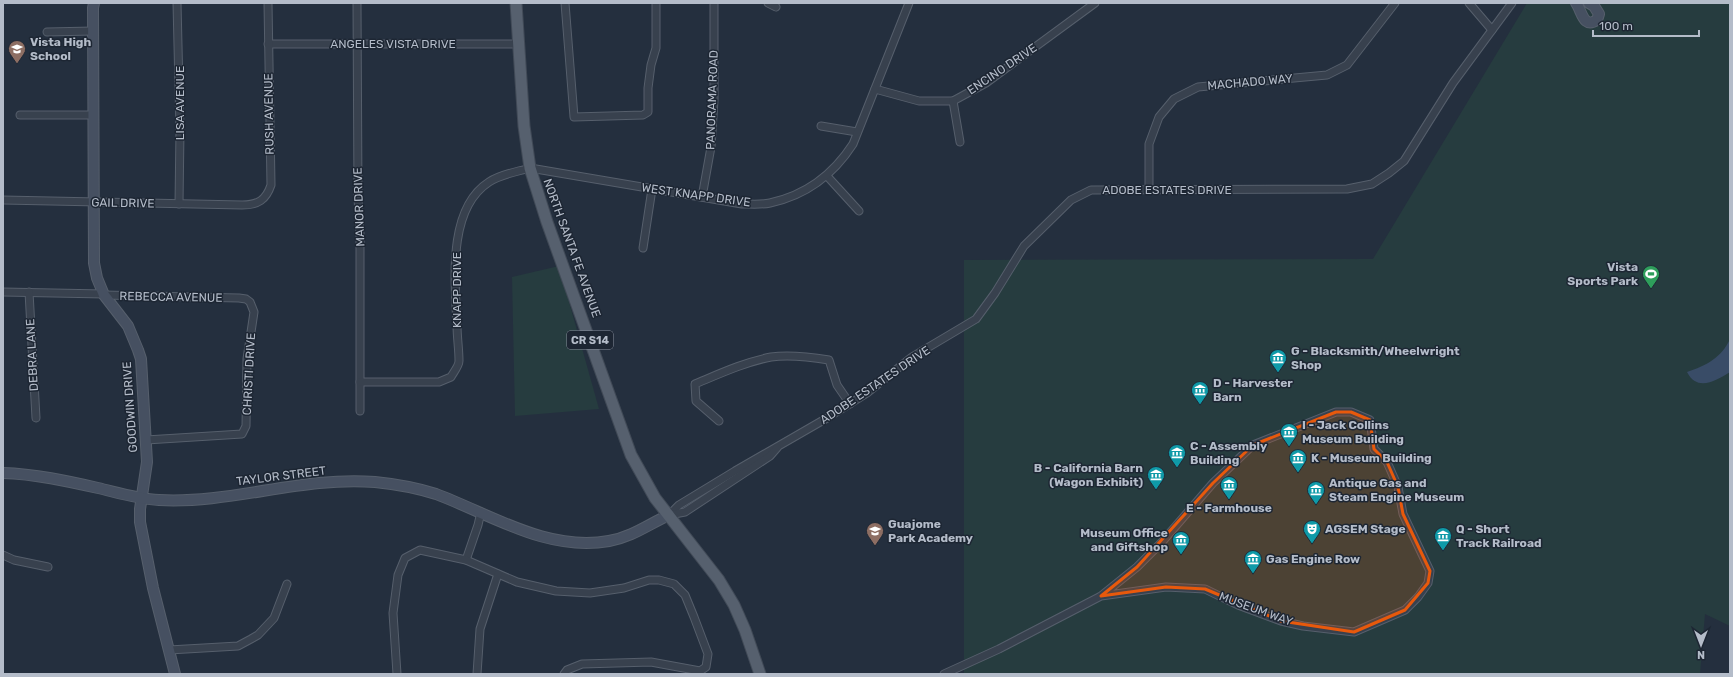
<svg xmlns="http://www.w3.org/2000/svg" width="1733" height="677" viewBox="0 0 1733 677" font-family="Rubik,sans-serif">
<style>
.green{fill:#263c3f}
.water{fill:#394c67}
.lines{fill:none;stroke-linecap:round;stroke-linejoin:round}
.street-casing{stroke:#565f6c;stroke-width:9}
.secondary-casing{stroke:#565f6c;stroke-width:12}
.primary-casing{stroke:#414a57;stroke-width:13}
.street{stroke:#38414e;stroke-width:7}
.secondary{stroke:#465061;stroke-width:10}
.primary{stroke:#56606e;stroke-width:11}
.marked{fill:#e8590c;fill-opacity:0.2;stroke:#e8590c;stroke-width:3;stroke-linejoin:round}
.labels{text-anchor:middle;stroke-width:3;stroke-linejoin:round;paint-order:stroke}
.shield{fill:#1d2633;stroke:#878f9c;stroke-width:1}
.shield-label{font-size:11px;font-weight:bold;fill:#b4bcc9}
.poi-label{font-size:12px;font-weight:bold;fill:#b4bcc9;stroke:#1d2633;text-anchor:start}
.street-label{font-size:12px;fill:#b4bcc9;stroke:#1d2633}
</style>
<rect width="100%" height="100%" fill="#242f3e"/>
<g class="green">
<path d="M1527 3H1730V626L1705 614 1700 674H964V260L1373 259Z"/>
<path d="M559 266 599 409 515 416 512 277Z"/>
</g>
<path class="water" d="M1730 339V372C1716 381 1697 392 1687 372 1706 366 1722 357 1730 339Z"/>
<g class="lines">
<defs>
<g id="street">
<path d="M177 3 180 130 179 204"/>
<path d="M357 3 358 197 360 235V411"/>
<path d="M565 3 574 117 643 115 648 112V88L651 65 656 48V3"/>
<path d="M768 3 776 7"/>
<path d="M1469 3 1492 30"/>
<path d="M47 32 93 31"/>
<path d="M268 44H518"/>
<path d="M875 89 919 101H953L986 83 1095 3"/>
<path d="M953 101 960 142"/>
<path d="M20 115H93"/>
<path d="M821 126 857 132"/>
<path d="M827 176 859 211"/>
<path d="M1149 190V144L1159 117 1174 99 1198 87 1327 75 1347 65 1395 3"/>
<path d="M702 197 711 147 714 100V3"/>
<path d="M3 200 242 205C258 205 266 200 271 185L268 3"/>
<path d="M643 248 652 189"/>
<path d="M3 292 104 294"/>
<path d="M29 292 36 418"/>
<path d="M104 295 239 298 246 299 250 302 254 312 247 359 246 426 242 434 146 440"/>
<path d="M360 382H439L451 377C453 373 459 366 459 361 459 349 457 337 457 325 455 281 447 209 489 182 501 174 516 172 530 168L742 204C751 204 761 205 770 203 807 195 833 175 853 144L909 3"/>
<path d="M719 421 696 401 695 384C719 374 745 362 771 357 790 354 811 357 829 360L837 385 850 404"/>
<path d="M669 515 679 505 735 471 827 418 867 393 912 357 976 319 995 293 1024 246 1071 200 1091 190 1347 189 1372 184 1389 173 1404 161 1453 83 1512 3"/>
<path d="M669 515 685 512 770 456 777 448"/>
<path d="M3 555 14 560 48 567"/>
<path d="M466 560 478 525 481 512"/>
<path d="M169 650 238 646 251 639 258 635 274 618 287 584"/>
<path d="M397 674 393 613 398 575 405 558 420 550 466 560 517 582 556 591 590 593 624 588 649 580H659L674 584 685 595 694 617 708 654 706 667 700 671 651 662 582 664 567 670 564 674"/>
<path d="M477 674 480 629 498 574"/>
<path d="M944 674 999 649 1101 596 1137 567 1162 542 1213 483 1253 445 1336 412H1351L1370 420 1374 449 1387 462 1398 487 1403 514 1430 571 1428 583 1418 597 1405 610 1354 632 1303 626 1281 621 1238 605 1205 589 1166 587 1101 596"/>
</g>
<g id="secondary">
<path d="M94 3 93 8 94 263 97 278 104 295 128 326 138 350 141 359 147 462 140 509V522L153 588 175 674"/>
<path d="M1576 3C1582 11 1583 29 1597 20L1599 14 1594 6 1589 3"/>
<path d="M3 473C35 474 67 481 98 488 119 493 138 499 159 500 232 504 302 476 375 482 395 484 417 488 436 494 492 515 547 552 609 541 632 537 649 524 669 515"/>
</g>
<path id="primary" d="M516 3 524 126 530 168 547 222 631 455 655 498 719 580 734 605 745 630 760 674"/>
</defs>
<use href="#street" class="street-casing"/>
<use href="#secondary" class="secondary-casing"/>
<use href="#primary" class="primary-casing"/>
<use href="#street" class="street"/>
<use href="#secondary" class="secondary"/>
<use href="#primary" class="primary"/>
</g>
<path class="marked" d="M1336 412H1351L1370 420 1374 449 1387 462 1398 487 1403 514 1430 571 1428 583 1405 610 1354 632 1281 621 1205 589 1166 587 1101 596 1137 567 1213 483 1253 445Z"/>
<defs>
<symbol id="school-pin" viewBox="-11 -11 22 30"><path d="M0 17L-7.5 6A9.5 9.5 0 1 1 7.5 6Z" fill="#8d6e63" stroke="#1d2633"/><path d="M0-5L7-2L0 1L-7-2ZM-4 1L0 2.5L4 1V4Q0 6-4 4Z" fill="#fff"/></symbol>
<symbol id="stadium-pin" viewBox="-11 -11 22 30"><path d="M0 17L-7.5 6A9.5 9.5 0 1 1 7.5 6Z" fill="#2e9e5b" stroke="#1d2633"/><path d="M0-5a6.5 5 0 1 0 0 10a6.5 5 0 1 0 0-10ZM-3.5-1.8h7v3.6h-7Z" fill="#fff"/></symbol>
<symbol id="museum-pin" viewBox="-11 -11 22 30"><path d="M0 17L-7.5 6A9.5 9.5 0 1 1 7.5 6Z" fill="#0f9aa8" stroke="#1d2633"/><path d="M0-6L6-3V-2H-6V-3ZM-5-1h2V3h-2ZM-1-1h2V3h-2ZM3-1h2V3H3ZM-6 4H6V6H-6Z" fill="#fff"/></symbol>
<symbol id="theatre-pin" viewBox="-11 -11 22 30"><path d="M0 17L-7.5 6A9.5 9.5 0 1 1 7.5 6Z" fill="#0f9aa8" stroke="#1d2633"/><path d="M-5-5.5Q0-4 5-5.5V0Q5 5 0 6Q-5 5-5 0ZM-3.3-2.5H-1v1.5H-3.3ZM1-2.5H3.3v1.5H1ZM-2.8 1Q0 5.5 2.8 1Z" fill="#fff"/></symbol>
</defs>
<g fill-rule="evenodd">
<use href="#school-pin" x="7" y="39" width="20" height="27"/>
<use href="#stadium-pin" x="1641" y="264" width="20" height="27"/>
<use href="#museum-pin" x="1268" y="348" width="20" height="27"/>
<use href="#museum-pin" x="1190" y="380" width="20" height="27"/>
<use href="#museum-pin" x="1279" y="422" width="20" height="27"/>
<use href="#museum-pin" x="1167" y="443" width="20" height="27"/>
<use href="#museum-pin" x="1288" y="448" width="20" height="27"/>
<use href="#museum-pin" x="1146" y="465" width="20" height="27"/>
<use href="#museum-pin" x="1219" y="475" width="20" height="27"/>
<use href="#museum-pin" x="1306" y="480" width="20" height="27"/>
<use href="#theatre-pin" x="1302" y="519" width="20" height="27"/>
<use href="#school-pin" x="865" y="521" width="20" height="27"/>
<use href="#museum-pin" x="1433" y="526" width="20" height="27"/>
<use href="#museum-pin" x="1171" y="530" width="20" height="27"/>
<use href="#museum-pin" x="1243" y="549" width="20" height="27"/>
</g>
<g class="labels">
<rect class="shield" x="567" y="331" width="46" height="18" rx="3"/>
<g class="shield-label">
<text x="590" y="344">CR S14</text>
</g>
<g class="poi-label">
<text x="30" y="46">Vista High<tspan x="30" dy="14">School</tspan></text>
<text x="1638" y="271" text-anchor="end">Vista<tspan x="1638" dy="14">Sports Park</tspan></text>
<text x="1291" y="355">G - Blacksmith/Wheelwright<tspan x="1291" dy="14">Shop</tspan></text>
<text x="1213" y="387">D - Harvester<tspan x="1213" dy="14">Barn</tspan></text>
<text x="1302" y="429">I - Jack Collins<tspan x="1302" dy="14">Museum Building</tspan></text>
<text x="1190" y="450">C - Assembly<tspan x="1190" dy="14">Building</tspan></text>
<text x="1311" y="462">K - Museum Building</text>
<text x="1143" y="472" text-anchor="end">B - California Barn<tspan x="1143" dy="14">(Wagon Exhibit)</tspan></text>
<text x="1329" y="487">Antique Gas and<tspan x="1329" dy="14">Steam Engine Museum</tspan></text>
<text x="1229" y="512" text-anchor="middle">E - Farmhouse</text>
<text x="888" y="528">Guajome<tspan x="888" dy="14">Park Academy</tspan></text>
<text x="1325" y="533">AGSEM Stage</text>
<text x="1456" y="533">Q - Short<tspan x="1456" dy="14">Track Railroad</tspan></text>
<text x="1168" y="537" text-anchor="end">Museum Office<tspan x="1168" dy="14">and Giftshop</tspan></text>
<text x="1266" y="563">Gas Engine Row</text>
</g>
<g class="street-label">
<text x="393" y="48">ANGELES VISTA DRIVE</text>
<text transform="translate(1002 69) rotate(-34)" y="4">ENCINO DRIVE</text>
<text transform="translate(1250 82) rotate(-5)" y="4">MACHADO WAY</text>
<text transform="translate(712 100) rotate(-88)" y="4">PANORAMA ROAD</text>
<text transform="translate(180 103) rotate(-90)" y="4">LISA AVENUE</text>
<text transform="translate(269 114) rotate(-91)" y="4">RUSH AVENUE</text>
<text x="1167" y="194">ADOBE ESTATES DRIVE</text>
<text transform="translate(696 195) rotate(8)" y="4">WEST KNAPP DRIVE</text>
<text transform="translate(123 203) rotate(1)" y="4">GAIL DRIVE</text>
<text transform="translate(359 207) rotate(-92)" y="4">MANOR DRIVE</text>
<text transform="translate(572 248) rotate(70)" y="4">NORTH SANTA FE AVENUE</text>
<text transform="translate(457 290) rotate(-90)" y="4">KNAPP DRIVE</text>
<text transform="translate(171 297) rotate(1)" y="4">REBECCA AVENUE</text>
<text transform="translate(32 355) rotate(-93)" y="4">DEBRA LANE</text>
<text transform="translate(249 374) rotate(-87)" y="4">CHRISTI DRIVE</text>
<text transform="translate(875 385) rotate(-34)" y="4">ADOBE ESTATES DRIVE</text>
<text transform="translate(130 407) rotate(-94)" y="4">GOODWIN DRIVE</text>
<text transform="translate(281 476) rotate(-7)" y="4">TAYLOR STREET</text>
<text transform="translate(1256 609) rotate(20)" y="4">MUSEUM WAY</text>
</g>
</g>
<rect width="1733" height="677" fill="none" stroke="#b4bcc9" stroke-width="8"/>
<g transform="translate(1701 645) rotate(180)" stroke="#1d2633" stroke-width="3" paint-order="stroke">
<path d="M0-3L7 15L0 10L-7 15Z" fill="#b4bcc9"/>
<text y="-6" font-size="11" font-weight="bold" text-anchor="middle" fill="#b4bcc9">N</text>
</g>
<path d="M1593 30v6h106v-6" fill="none" stroke="#b4bcc9" stroke-width="2"/>
<text x="1599" y="30" font-size="12" fill="#b4bcc9" stroke="#1d2633" stroke-width="3" paint-order="stroke">100 m</text>
</svg>
